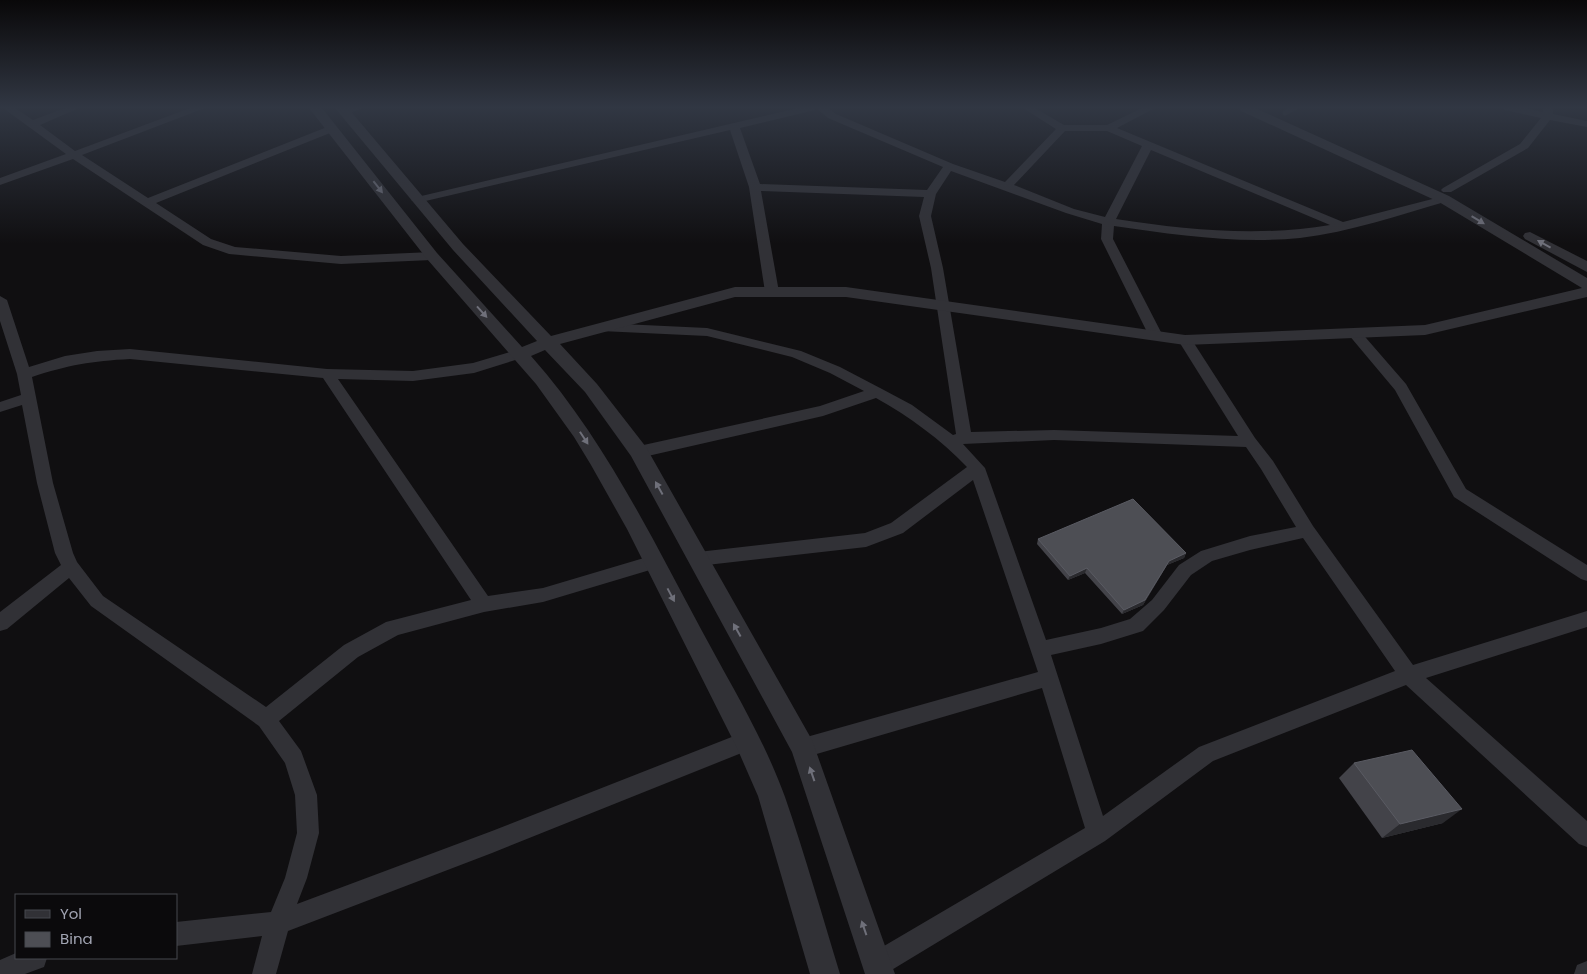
<svg xmlns="http://www.w3.org/2000/svg" width="1587" height="974" viewBox="0 0 1587 974" font-family="Poppins,sans-serif">
<style>
.lines{fill:none;stroke-linecap:round;stroke-linejoin:round}
.service{stroke:#313136;stroke-width:5}
.minor{fill:#313136;fill-rule:evenodd}
.tertiary{fill:#313136;fill-rule:evenodd}
.wall{fill:#434349}
.shaded-wall{fill:#2a2a2e}
.building{fill:#4d4e54;stroke:#5a5b63}
.oneway{fill:#6f707a}
</style>
<rect width="100%" height="100%" fill="#100f11"/>
<g class="lines">
<path class="service" d="M1285 113 1294 108"/>
<g class="minor">
<path d="M3 108H15L33 120 65 108H79L40 125 75 151 190 108H205L82 155 148 198 327 127H335L336 129 335 131 156 203 211 239 235 247 341 256 432 252 438 256 432 260 341 264 229 254 203 245 73 159 0 185V178L66 154Z"/>
<path d="M346 108H362L348 114H340V110Z"/>
<path d="M798 108H816L815 110 740 128 760 184 927 190 943 167 828 118 816 108H828L836 114 953 164 1005 182 1056 129 1023 108H1035L1064 125H1107L1142 108H1155L1117 128 1343 222 1444 196 1448 197 1450 199 1448 201C1400 215 1350 232 1300 238 1238 244 1175 235 1114 226L1113 239 1163 336 1161 339H1151L1149 336 1101 239 1102 224 1066 213 951 171 936 194 931 216 943 268 971 432 1054 430 1238 436 1178 340 1180 337H1190L1255 438 1273 461 1313 526 1413 665 1587 611V627L1426 678 1587 821V847L1579 844 1406 685 1213 761 1105 841 885 974H867L864 965 867 956 1085 828 1042 688 803 758 796 755 793 748 796 741 803 738 1038 672 973 480 903 533 866 547 698 566 692 564 689 559 692 554 698 552 865 533 891 523 967 467C940 439 910 417 876 398L823 416 639 458 633 456 631 452 633 448 639 446 820 406 864 391 830 373 792 357 707 336 601 331 594 327 601 323 707 328 801 351 840 367 882 389 912 405 953 435 956 434 931 268 919 216 924 197 761 191 779 292 772 296 765 292 749 187 730 130 417 203 411 200 417 197ZM1065 131H1107L1142 146 1105 217 1074 209 1014 185ZM1151 150 1330 225C1259 237 1187 230 1116 219ZM1054 440 1246 447 1261 469 1296 527 1250 536 1201 551 1179 565 1152 600 1130 619 1101 628 1046 640 985 468 963 444ZM1303 538 1395 671 1199 747 1103 816 1051 655 1101 644 1143 631 1164 610 1191 575 1212 561 1250 550Z"/>
<path d="M1504 108H1524L1543 112V108H1553V114L1587 121V127L1550 120 1528 148 1451 192H1443L1441 190 1443 188 1520 144 1541 118 1505 110Z"/>
<path d="M0 296 7 300 29 367 65 356 97 351 130 349 327 369 413 371 473 363 520 349 525 351 527 354 525 357 474 373 413 381 338 379 488 596 543 588 654 555 660 557 663 562 660 567 543 602 484 612 398 635 358 657 279 721 301 751 317 795 319 833 307 878 297 904 492 831 747 731 754 734 757 741 754 748 492 853 288 931 276 974H252L262 936 176 946V922L271 912 285 878 297 833 295 795 285 763 259 726 91 606 69 578 7 629 0 631V612L61 565 55 553 37 483 22 405 0 412V402L21 395 17 374 0 321ZM130 359 323 378 471 600 386 622 344 645 266 707 103 596 77 562 73 553 53 483 32 377C68 365 92 361 130 359Z"/>
<path d="M1355 330 1360 331 1406 384 1466 489 1587 565V581L1581 579 1454 497 1395 390 1348 334 1350 331Z"/>
<path d="M16 953V958H47L44 967 25 974H0V960Z"/>
<path d="M1587 961V974H1574L1577 965Z"/>
</g>
<g class="tertiary">
<path d="M309 108H322L437 253 522 347 537 341 453 250 335 108H348L463 244 551 336 735 287H846L1185 335 1425 325 1582 288 1439 202 1241 111 1239 108H1255L1449 196 1587 278V297L1425 335 1185 345 846 297H735L560 344 597 384 646 447 812 740 895 974H865L792 752 631 456 585 392 545 350 531 356C603 437 651 536 702 631 731 685 764 739 785 797 805 855 822 915 840 974H810L758 796 737 748 627 529 591 465 574 437 536 384 427 259Z"/>
<path d="M1530 232 1587 261V272L1525 239 1523 236 1525 233Z"/>
</g>
</g>
<g class="wall">
<path d="M1038 539 1186 553 1184 558 1167 565 1143 605 1122 614 1085 573 1068 580 1037 544Z"/>
<path d="M1354 763 1443 823 1382 838 1339 778Z"/>
</g>
<g class="shaded-wall">
<path d="M1186 553 1184 558 1167 565 1143 605 1122 614 1124 610 1169 561Z"/>
<path d="M1087 568 1085 573 1068 580 1070 576Z"/>
<path d="M1462 809 1443 823 1382 838 1400 824Z"/>
</g>
<g class="building">
<path d="M1133 499 1186 553 1169 561 1145 600 1124 610 1087 568 1070 576 1038 539Z"/>
<path d="M1412 750 1462 809 1400 824 1354 763Z"/>
</g>
<defs><path id="oneway-solid" d="M-6-.8H1V-3.2L6.5 0L1 3.2V.8H-6Z" transform="scale(1.25)"/></defs>
<g class="oneway">
<use href="#oneway-solid" transform="translate(378 187) rotate(52)"/>
<use href="#oneway-solid" transform="translate(1478 220) rotate(31)"/>
<use href="#oneway-solid" transform="translate(1544 244) rotate(-151)"/>
<use href="#oneway-solid" transform="translate(482 312) rotate(48)"/>
<use href="#oneway-solid" transform="translate(584 438) rotate(57)"/>
<use href="#oneway-solid" transform="translate(659 488) rotate(-119)"/>
<use href="#oneway-solid" transform="translate(671 595) rotate(62)"/>
<use href="#oneway-solid" transform="translate(737 630) rotate(-119)"/>
<use href="#oneway-solid" transform="translate(812 774) rotate(-109)"/>
<use href="#oneway-solid" transform="translate(864 928) rotate(-109)"/>
</g>
<linearGradient id="sky" x2="0" y2="1"><stop stop-color="#090809"/><stop offset="0.44" stop-color="#313743"/><stop offset="1" stop-color="#313743" stop-opacity="0"/></linearGradient>
<rect width="1587" height="244" fill="url(#sky)"/>
<rect x="15" y="894" width="162" height="65" fill="#0b0a0c" stroke="#47484e"/>
<rect x="25" y="910" width="25" height="8" fill="#313136" stroke="#47484e"/>
<text x="60" y="919" font-size="15" fill="#a1a4b2">Yol</text>
<rect x="25" y="932" width="25" height="15" fill="#4d4e54" stroke="#47484e"/>
<text x="60" y="944" font-size="15" fill="#a1a4b2">Bina</text>
</svg>
